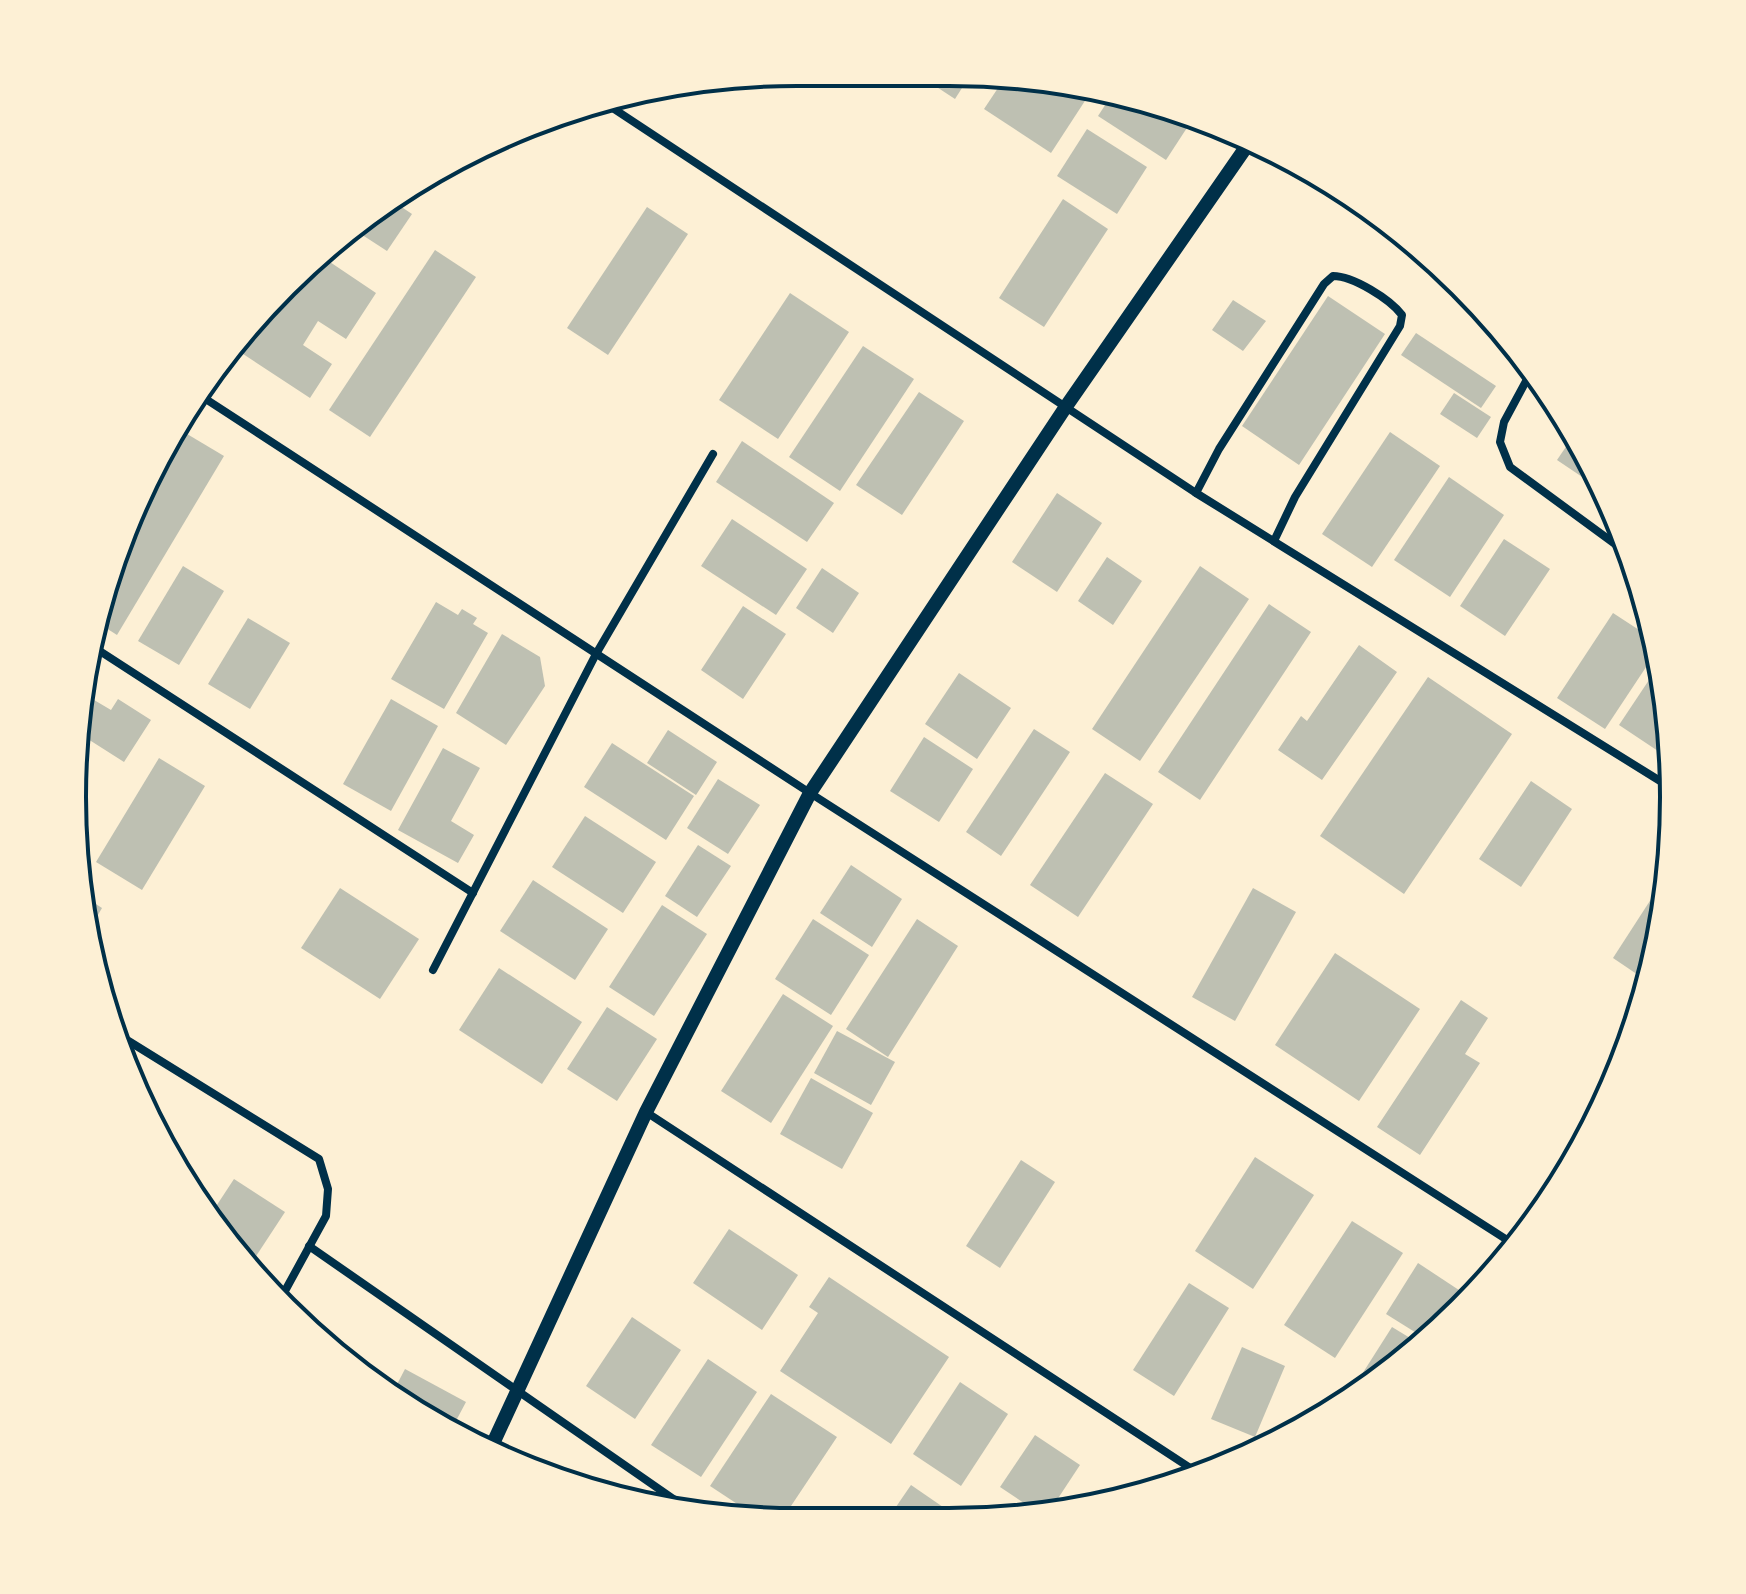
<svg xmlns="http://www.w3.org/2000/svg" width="1746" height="1594" viewBox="0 0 1746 1594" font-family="'Zilla Slab',serif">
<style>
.building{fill:#bec0b2}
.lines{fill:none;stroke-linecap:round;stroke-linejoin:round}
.minor{stroke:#003049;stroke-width:8}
.tertiary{stroke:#003049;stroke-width:14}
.rim{fill:none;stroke:#003049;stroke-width:4}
</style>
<rect width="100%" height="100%" fill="#fdf0d5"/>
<g class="building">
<path d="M923 78 946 79 967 80 955 99Z"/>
<path d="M1002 82 1091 86 1094 87 1051 153 984 109Z"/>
<path d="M1113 93 1194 117 1166 160 1098 116Z"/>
<path d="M1087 129 1147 167 1117 214 1057 176Z"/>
<path d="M1063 199 1108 229 1044 327 999 298Z"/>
<path d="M391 200 412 214 387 251 350 227Z"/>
<path d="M647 207 688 234 608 355 567 328Z"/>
<path d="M435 250 476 277 370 437 329 410Z"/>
<path d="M321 256 376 293 346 339 318 321 303 345 332 364 310 398 231 346Z"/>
<path d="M790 293 849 332 778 439 719 400Z"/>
<path d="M1328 296 1385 334 1299 465 1242 426Z"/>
<path d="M1233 300 1266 321 1243 351 1212 330Z"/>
<path d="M1416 333 1496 386 1481 408 1401 355Z"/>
<path d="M863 346 914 379 840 491 789 457Z"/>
<path d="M919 392 964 421 902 515 856 485Z"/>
<path d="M1454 393 1491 417 1477 438 1440 414Z"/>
<path d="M177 428 224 456 117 635 95 621 97 610 147 476Z"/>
<path d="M1390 432 1440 466 1372 567 1322 534Z"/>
<path d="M1574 435 1603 491 1557 460Z"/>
<path d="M742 441 834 503 807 542 716 482Z"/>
<path d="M1449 477 1504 515 1450 597 1394 560Z"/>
<path d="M1057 493 1102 523 1057 592 1012 562Z"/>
<path d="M732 519 807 569 776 615 701 566Z"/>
<path d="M1504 539 1550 569 1505 636 1460 606Z"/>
<path d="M1107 557 1142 581 1113 625 1078 601Z"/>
<path d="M183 566 224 591 179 665 138 641Z"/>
<path d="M1200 566 1249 599 1140 761 1092 729Z"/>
<path d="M822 568 859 593 833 633 796 608Z"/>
<path d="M436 602 458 615 462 609 477 618 473 624 488 633 444 709 391 679Z"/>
<path d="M1269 604 1311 632 1200 800 1158 772Z"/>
<path d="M743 606 786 634 743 699 701 670Z"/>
<path d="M1613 613 1656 641 1658 649 1605 729 1557 698Z"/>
<path d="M248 618 290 643 250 709 208 684Z"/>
<path d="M502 634 540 657 545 686 506 745 456 713Z"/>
<path d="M1359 645 1397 672 1322 780 1278 750 1301 716 1307 721Z"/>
<path d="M1661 662 1670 755V759L1619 725Z"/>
<path d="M959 673 1011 708 977 759 925 724Z"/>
<path d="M1428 677 1512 734 1404 894 1320 836Z"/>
<path d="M89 697 111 710 118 699 151 720 124 762 80 734 84 704Z"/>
<path d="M391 699 438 726 391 811 343 784Z"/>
<path d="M1034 729 1070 752 1001 856 966 832Z"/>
<path d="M668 730 717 762 696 795 647 763Z"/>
<path d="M924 737 973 769 939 822 890 791Z"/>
<path d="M612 743 694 796 666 840 584 787Z"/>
<path d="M443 748 480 768 451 821 474 835 458 863 398 830Z"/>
<path d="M159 758 205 786 142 890 96 862Z"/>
<path d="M1105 773 1153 804 1078 917 1030 885Z"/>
<path d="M718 779 760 805 728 854 687 828Z"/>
<path d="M1531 781 1572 809 1521 887 1479 859Z"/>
<path d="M585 816 656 862 623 913 552 867Z"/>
<path d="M698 845 731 866 697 917 665 896Z"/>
<path d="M851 865 902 899 872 947 820 913Z"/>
<path d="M1666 876 1660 938 1647 981 1613 958Z"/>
<path d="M533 880 608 929 575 980 500 931Z"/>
<path d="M340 888 419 939 380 999 301 948Z"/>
<path d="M1253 888 1296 912 1235 1021 1192 997Z"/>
<path d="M82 895 102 908 86 935Z"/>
<path d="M662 905 707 934 654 1016 609 987Z"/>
<path d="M813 919 869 955 831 1015 775 979Z"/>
<path d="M917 919 958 946 888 1057 846 1029Z"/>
<path d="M1335 953 1420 1009 1359 1101 1275 1045Z"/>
<path d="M499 968 582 1022 542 1084 459 1030Z"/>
<path d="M783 994 833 1026 771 1123 721 1091Z"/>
<path d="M1461 1000 1488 1018 1465 1054 1480 1063 1420 1155 1377 1127Z"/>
<path d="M607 1007 657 1039 617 1101 567 1069Z"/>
<path d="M837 1031 895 1062 871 1105 814 1073Z"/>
<path d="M811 1078 873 1113 842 1169 780 1134Z"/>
<path d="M1255 1157 1314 1195 1253 1289 1195 1251Z"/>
<path d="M1021 1160 1055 1182 1000 1268 966 1246Z"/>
<path d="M234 1179 285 1212 249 1267 222 1238 209 1217Z"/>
<path d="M1352 1221 1403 1253 1335 1358 1284 1325Z"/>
<path d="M729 1229 798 1275 762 1330 693 1283Z"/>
<path d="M1418 1263 1471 1298 1462 1309 1426 1339 1386 1314Z"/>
<path d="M829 1277 949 1357 891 1444 780 1371 818 1313 809 1307Z"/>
<path d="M1189 1283 1229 1308 1174 1396 1133 1370Z"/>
<path d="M632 1317 681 1350 635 1419 586 1386Z"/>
<path d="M1392 1327 1420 1344 1366 1388 1357 1382Z"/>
<path d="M1242 1347 1285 1366 1255 1437 1211 1419Z"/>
<path d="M708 1359 757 1392 701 1477 651 1445Z"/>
<path d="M405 1369 466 1402 450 1432 435 1425 392 1394Z"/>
<path d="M960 1382 1008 1414 961 1486 913 1454Z"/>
<path d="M771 1394 837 1437 783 1518 757 1517 710 1486Z"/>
<path d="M1035 1435 1080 1465 1049 1512 1039 1513 1000 1487Z"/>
<path d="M911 1485 959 1518 957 1521 887 1520Z"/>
<path d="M1110 1491 1121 1499 1100 1505Z"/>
</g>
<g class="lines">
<g class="minor">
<path d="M605 103 1196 493 1673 789"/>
<path d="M1532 370 1504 422 1500 442 1510 467 1630 555"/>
<path d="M198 394 810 793 1515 1245"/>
<path d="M1196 493 1219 449 1324 284 1333 276C1353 276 1390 299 1402 315L1400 326 1295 497 1274 541"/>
<path d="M92 646 473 893"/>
<path d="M433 970 596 654 713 454"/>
<path d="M114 1032 319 1159 328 1189 326 1216 280 1300"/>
<path d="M646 1112 1201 1475"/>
<path d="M309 1246 695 1514"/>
</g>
<path class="tertiary" d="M490 1450 646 1112 810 793 1065 408 1251 140"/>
</g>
<path d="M0 0H1746V1594H0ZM797 86H949A711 711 0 0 1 1660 797V797A711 711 0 0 1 949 1508H797A711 711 0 0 1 86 797V797A711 711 0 0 1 797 86Z" fill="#fdf0d5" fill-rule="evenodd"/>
<path class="rim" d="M797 86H949A711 711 0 0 1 1660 797V797A711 711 0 0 1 949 1508H797A711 711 0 0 1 86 797V797A711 711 0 0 1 797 86Z"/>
</svg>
